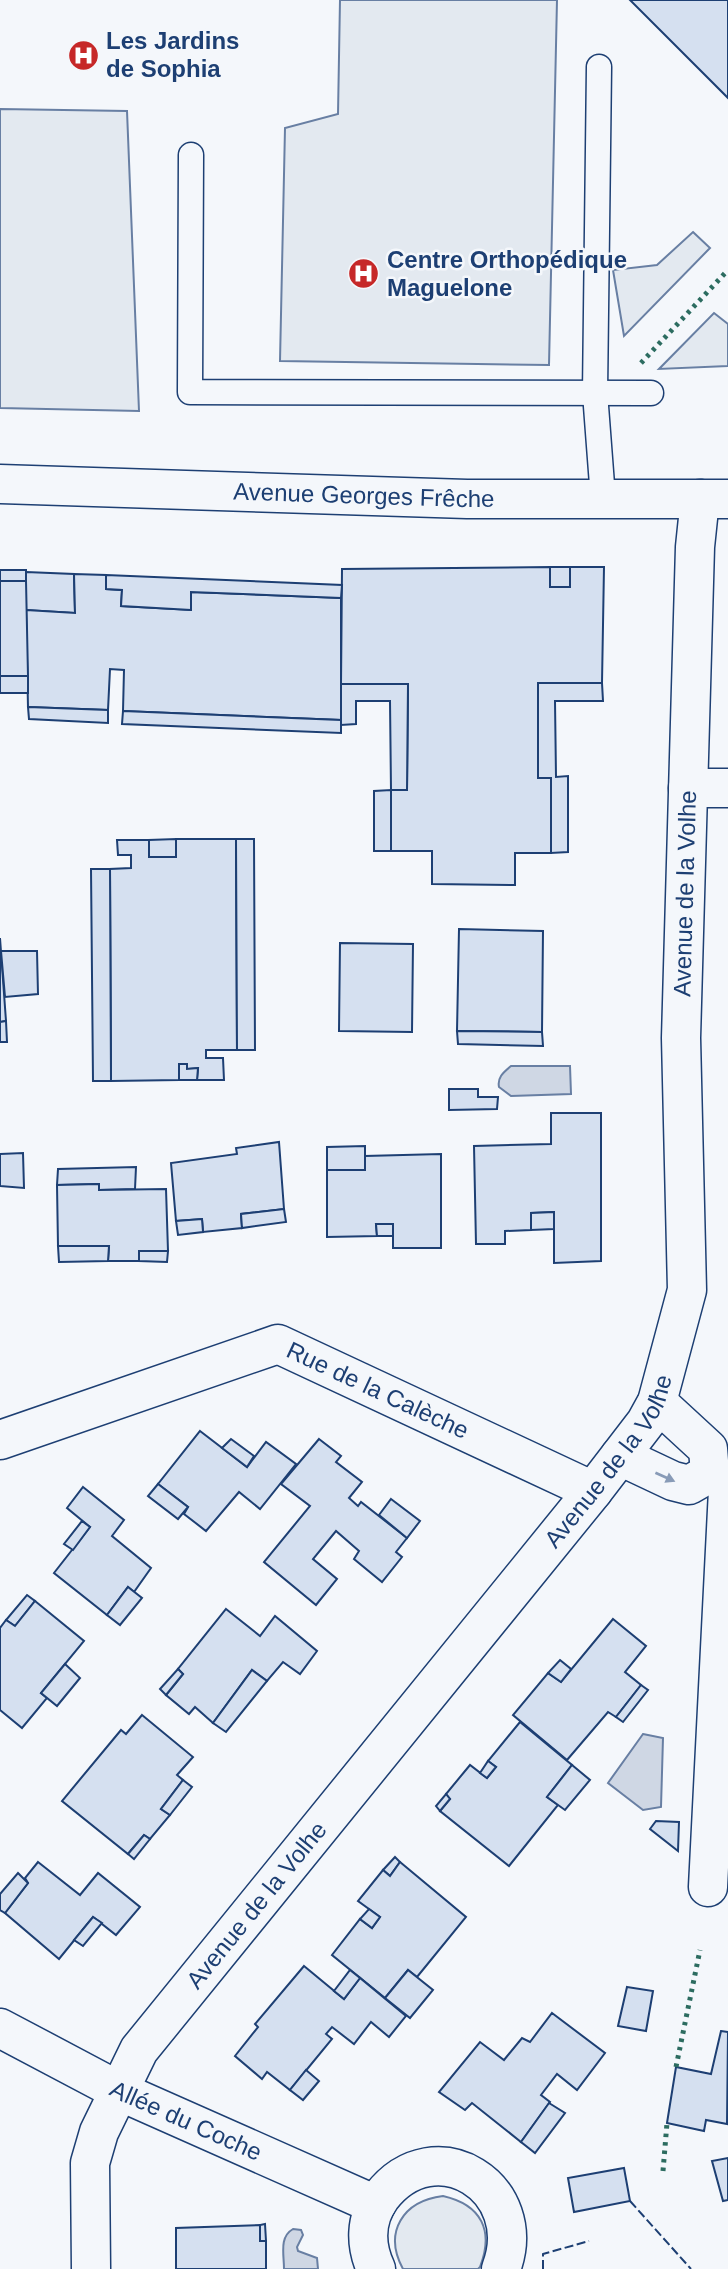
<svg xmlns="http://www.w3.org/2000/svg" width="728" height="2269" viewBox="0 0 728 2269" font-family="Arial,sans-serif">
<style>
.green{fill:#e3e9f0;stroke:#687fa3;stroke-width:2}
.water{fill:#cfd7e4;stroke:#687fa3;stroke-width:2}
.building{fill:#d5e0f0;stroke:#1d3f73;stroke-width:2}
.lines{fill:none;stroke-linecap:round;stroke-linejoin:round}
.lane-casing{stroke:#1d3f73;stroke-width:27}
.street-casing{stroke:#1d3f73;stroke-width:41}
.primary-casing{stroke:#1d3f73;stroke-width:41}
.lane{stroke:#f4f7fb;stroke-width:24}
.street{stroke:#f4f7fb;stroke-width:38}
.primary{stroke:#f4f7fb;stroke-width:38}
.hedge{stroke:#2c6c60;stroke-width:5;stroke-dasharray:3.5 5;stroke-linecap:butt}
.fence{stroke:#1d3f73;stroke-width:2;stroke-dasharray:9 3.5;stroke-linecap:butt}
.oneway{fill:#889bb7}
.labels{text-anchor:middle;stroke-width:5;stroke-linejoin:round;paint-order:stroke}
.poi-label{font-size:24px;font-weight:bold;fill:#1d3f73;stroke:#f4f7fb;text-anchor:start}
.street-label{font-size:24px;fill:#1d3f73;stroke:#f4f7fb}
</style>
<rect width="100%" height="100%" fill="#f4f7fb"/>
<g class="green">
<path d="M340 0H557L549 365 280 361 285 128 338 114Z"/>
<path d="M0 109 127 111 139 411 0 408Z"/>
<path d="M693 232 710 248 624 336 613 270 657 265Z"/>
<path d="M714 313 728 324V366L659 369Z"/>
<path d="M443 2196C482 2205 494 2231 480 2267L478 2269H403C383 2232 403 2201 443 2196Z"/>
</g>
<g class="water">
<path d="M511 1066H570L571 1094 511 1096 499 1087C497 1077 504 1072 511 1066Z"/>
<path d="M643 1734 663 1738 661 1807 643 1810 608 1783Z"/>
<path d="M293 2229 301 2230 303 2235 297 2247 298 2251 317 2258 318 2269H284C284 2254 279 2237 293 2229Z"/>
</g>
<g class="building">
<path d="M630 0H728V98Z"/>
<path d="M550 567V587H570V567H604L602 683H538V778H551V853H515V885L432 884V851H391V790H407L408 684H341L342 569Z"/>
<rect x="550" y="567" width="20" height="20"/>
<rect x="0" y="570" width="26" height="11"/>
<path d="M26 572 74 574 75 613 26 610Z"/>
<path d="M74 574 106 575V589L122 590 121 606 191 610V592L341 598V720L123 711 124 670 110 669 108 710 28 707 26 610 75 613Z"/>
<path d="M106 575 342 585 341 598 191 592V610L121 606 122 590 106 589Z"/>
<path d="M0 581H26L28 676H0Z"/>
<rect x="0" y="676" width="28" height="17"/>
<path d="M538 683H602L603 701H555L556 777 568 776V852L551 853V778H538Z"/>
<path d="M341 684H408L407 790H391L390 701H356V724L341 725Z"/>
<path d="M28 707 108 710V723L29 719Z"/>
<path d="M123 711 341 720V733L122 724Z"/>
<path d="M391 790V851H374V791Z"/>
<path d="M176 839H236L237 1050H206V1058H223L224 1080H197L198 1068 187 1069V1064H179V1080L111 1081 110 869 131 868V855H118L117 840H149V857H176Z"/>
<path d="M176 839V857H149V840Z"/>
<path d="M236 839H254L255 1050H237Z"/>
<path d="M91 869H110L111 1081H93Z"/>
<path d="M459 929 543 931 542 1032 457 1031Z"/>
<path d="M0 938 6 1021 0 1022Z"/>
<path d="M340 943 413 944 412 1032 339 1031Z"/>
<path d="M1 951H37L38 994 5 997Z"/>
<path d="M6 1021 7 1042H0V1022Z"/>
<path d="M457 1031 542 1032 543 1046 458 1044Z"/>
<path d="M179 1064H187V1069L198 1068 197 1080H179Z"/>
<path d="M449 1089H478V1097H498L497 1109 449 1110Z"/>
<path d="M551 1113H601V1261L554 1263V1212L531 1213V1230L505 1231V1244H476L474 1146 551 1144Z"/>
<path d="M279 1142 284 1209 241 1214 242 1228 203 1232 202 1219 176 1221 171 1163 237 1154 236 1148Z"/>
<path d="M365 1146V1170H327V1147Z"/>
<path d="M23 1153 24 1188 0 1186V1154Z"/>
<path d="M441 1154V1248H393V1224H376L377 1236 327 1237V1170H365V1156Z"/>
<path d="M136 1167 135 1189 99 1190V1184L57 1185 58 1169Z"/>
<path d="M99 1184V1190L166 1189 168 1251H139V1261H108L109 1246H58L57 1185Z"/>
<path d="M284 1209 286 1222 242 1228 241 1214Z"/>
<path d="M554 1212V1229L531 1230V1213Z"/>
<path d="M202 1219 203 1232 178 1235 176 1221Z"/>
<path d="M376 1224H393V1236H377Z"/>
<path d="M58 1246H109L108 1261 59 1262Z"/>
<path d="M139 1251H168L167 1262 139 1261Z"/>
<path d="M200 1431 247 1467 266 1442 296 1464 260 1509 239 1492 206 1531 184 1514 188 1507 158 1484Z"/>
<path d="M231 1439 254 1456 247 1467 222 1448Z"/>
<path d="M319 1439 341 1456 336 1462 362 1482 349 1498 358 1506 361 1502 407 1538 396 1552 402 1557 382 1582 354 1559 359 1551 336 1531 313 1559 337 1579 316 1605 264 1562 310 1506 281 1484Z"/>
<path d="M158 1484 188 1507 178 1519 148 1496Z"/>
<path d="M83 1487 124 1520 112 1536 151 1568 134 1592 128 1587 107 1615 54 1573 90 1527 67 1508Z"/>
<path d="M391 1499 420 1521 407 1538 379 1515Z"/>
<path d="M82 1521 90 1527 73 1550 64 1544Z"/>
<path d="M128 1587 142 1598 120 1625 107 1615Z"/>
<path d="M27 1595 35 1601 15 1626 6 1620Z"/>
<path d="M35 1601 84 1641 41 1693 47 1698 22 1728 0 1710V1628L6 1620 15 1626Z"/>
<path d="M226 1609 260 1636 275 1616 317 1651 300 1674 283 1662 267 1681 252 1670 213 1723 195 1707 189 1714 166 1695 183 1674 178 1669Z"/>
<path d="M613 1619 646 1646 625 1672 641 1685 616 1717 608 1712 567 1760 513 1715 548 1673 561 1682Z"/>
<path d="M560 1660 571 1669 561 1682 548 1673Z"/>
<path d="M65 1664 80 1678 57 1706 41 1693Z"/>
<path d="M178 1669 183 1674 166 1695 160 1689Z"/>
<path d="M252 1670 267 1681 226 1732 213 1723Z"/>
<path d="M641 1685 648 1690 623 1722 616 1717Z"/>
<path d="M142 1715 193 1757 177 1775 183 1780 161 1809 170 1815 150 1839 144 1835 128 1854 62 1801 121 1730 126 1734Z"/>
<path d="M520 1722 572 1765 547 1797 558 1805 509 1866 440 1811 450 1799 446 1794 470 1765 487 1778 496 1767 488 1761Z"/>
<path d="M488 1761 496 1767 487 1778 480 1773Z"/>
<path d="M572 1765 590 1780 565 1810 547 1797Z"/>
<path d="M183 1780 192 1787 170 1815 161 1809Z"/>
<path d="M446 1794 450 1799 440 1811 436 1806Z"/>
<path d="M656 1821 679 1822 678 1851 650 1829Z"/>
<path d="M144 1835 150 1839 134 1859 128 1854Z"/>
<path d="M395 1857 400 1862 390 1876 383 1870Z"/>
<path d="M38 1862 80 1895 98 1873 140 1907 116 1935 93 1917 59 1959 5 1913 28 1883 25 1878Z"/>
<path d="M400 1862 466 1917 417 1977 408 1970 385 1998 332 1955 360 1919 372 1928 380 1917 358 1901 383 1870 390 1876Z"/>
<path d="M18 1873 28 1883 5 1913 0 1910V1894Z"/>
<path d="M369 1909 380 1917 372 1928 360 1919Z"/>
<path d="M93 1917 102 1923 83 1946 74 1940Z"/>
<path d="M304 1966 344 1999 360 1978 406 2016 389 2037 371 2022 354 2044 332 2027 326 2034 332 2039 290 2090 267 2072 262 2079 235 2056 258 2027 255 2024Z"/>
<path d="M350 1970 360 1978 344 1999 334 1991Z"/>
<path d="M408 1970 433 1990 410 2018 385 1998Z"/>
<path d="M627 1987 653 1991 646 2031 618 2026Z"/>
<path d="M552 2013 605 2053 577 2090 557 2074 541 2095 550 2102 521 2142 472 2103 465 2110 439 2092 480 2042 504 2060 522 2038 530 2042Z"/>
<path d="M721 2031 728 2032 727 2124 706 2120 704 2131 667 2123 676 2067 711 2074Z"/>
<path d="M306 2070 319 2081 303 2100 290 2090Z"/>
<path d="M549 2103 565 2113 535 2153 521 2142Z"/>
<path d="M728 2158V2200L723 2201 712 2161Z"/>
<path d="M624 2168 630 2201 574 2212 568 2178Z"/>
<path d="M265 2224 266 2241H260V2225Z"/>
<path d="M260 2225V2241H266V2269H176V2228Z"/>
</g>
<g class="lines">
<defs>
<g id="lane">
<path d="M599 67 595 393 603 498"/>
<path d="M191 155 190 392 651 393"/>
</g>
<g id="street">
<path d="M688 788H728"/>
<path d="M657 1402 708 1449 710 1473"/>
<path id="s1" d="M0 1440 278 1344 593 1491"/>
<path d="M620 1456 673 1481 689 1485 710 1473"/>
<path d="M708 1887 728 1490"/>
<path id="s2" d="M0 2028 119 2091 376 2205"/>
<path id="s3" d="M91 2269 90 2163 99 2132 139 2050 593 1491 646 1422 657 1402 687 1290 681 1038 695 547 700 499"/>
<path d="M376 2269C365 2245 365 2219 381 2197 435 2127 532 2188 501 2269"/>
</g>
<g id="primary">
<path id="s4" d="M0 484 467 499H728"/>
</g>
</defs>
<use href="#lane" class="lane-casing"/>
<use href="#street" class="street-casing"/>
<use href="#primary" class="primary-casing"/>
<use href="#lane" class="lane"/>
<use href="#street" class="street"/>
<use href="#primary" class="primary"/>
<g class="hedge">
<path d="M641 363 728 270"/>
<path d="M676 2067 700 1950"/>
<path d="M663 2171 667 2123"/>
</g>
<g class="fence">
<path d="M630 2201 691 2269"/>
<path d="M543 2269V2254L589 2241"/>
</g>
</g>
<defs><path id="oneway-solid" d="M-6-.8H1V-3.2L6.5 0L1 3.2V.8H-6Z" transform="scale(1.75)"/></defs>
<use class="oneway" href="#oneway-solid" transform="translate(665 1477) rotate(24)"/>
<defs>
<symbol id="hospital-disc" viewBox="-11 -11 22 22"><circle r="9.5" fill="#c62828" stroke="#f4f7fb"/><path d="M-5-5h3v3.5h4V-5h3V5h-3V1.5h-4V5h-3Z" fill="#fff"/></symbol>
</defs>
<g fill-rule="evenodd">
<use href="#hospital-disc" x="66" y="38" width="35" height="35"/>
<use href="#hospital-disc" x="346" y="256" width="35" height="35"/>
</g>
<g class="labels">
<g class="poi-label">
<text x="106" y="49">Les Jardins<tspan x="106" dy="28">de Sophia</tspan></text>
<text x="387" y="268">Centre Orthopédique<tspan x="387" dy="28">Maguelone</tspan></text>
</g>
<g class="street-label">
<text dy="8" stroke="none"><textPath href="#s4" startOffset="364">Avenue Georges Frêche</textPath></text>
<text dy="8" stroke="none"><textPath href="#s3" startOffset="1572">Avenue de la Volhe</textPath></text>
<text dy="8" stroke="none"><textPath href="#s1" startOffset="404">Rue de la Calèche</textPath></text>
<text dy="8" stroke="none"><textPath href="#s3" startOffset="984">Avenue de la Volhe</textPath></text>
<text dy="8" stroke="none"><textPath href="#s3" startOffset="416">Avenue de la Volhe</textPath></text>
<text dy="8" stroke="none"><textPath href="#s2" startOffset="208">Allée du Coche</textPath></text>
</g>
</g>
</svg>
